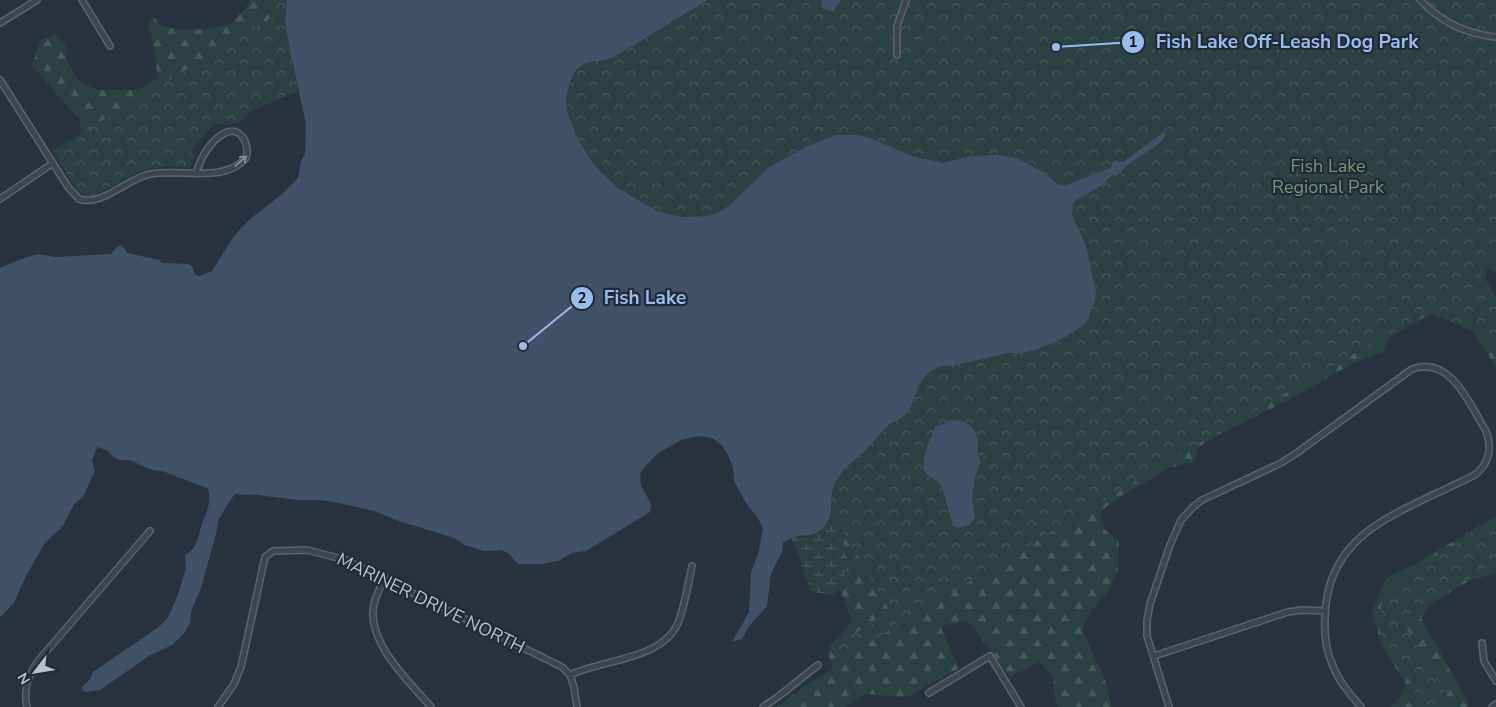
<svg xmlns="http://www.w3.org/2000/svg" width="1496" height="707" viewBox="0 0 1496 707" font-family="'Nunito Sans',sans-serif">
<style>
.forest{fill:url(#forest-firs)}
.wetland{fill:url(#wetland-marsh)}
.park{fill:url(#park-crowns)}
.water{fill:#405168}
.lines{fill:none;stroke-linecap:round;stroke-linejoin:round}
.street-casing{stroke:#5b636d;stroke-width:8}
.street{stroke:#3d4550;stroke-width:5}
.oneway{stroke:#828993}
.labels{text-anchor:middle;stroke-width:4.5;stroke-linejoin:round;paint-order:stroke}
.park-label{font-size:18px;fill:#73997b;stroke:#222a35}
.street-label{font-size:18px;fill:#bac0ca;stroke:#222a35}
.leader{fill:none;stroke:#99bcef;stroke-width:2}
.callout-dot{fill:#99bcef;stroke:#222a35;stroke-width:2}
.mark-label{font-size:15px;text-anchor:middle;font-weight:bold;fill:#111}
.callout-label{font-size:19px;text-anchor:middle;font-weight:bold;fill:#99bcef;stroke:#222a35;stroke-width:4.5;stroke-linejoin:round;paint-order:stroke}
</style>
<defs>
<pattern id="forest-firs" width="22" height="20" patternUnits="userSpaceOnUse" patternTransform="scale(1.25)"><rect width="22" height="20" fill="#2c4142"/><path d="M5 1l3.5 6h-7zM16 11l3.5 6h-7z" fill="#485b5c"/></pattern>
<pattern id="wetland-marsh" width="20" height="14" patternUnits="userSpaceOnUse" patternTransform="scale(1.25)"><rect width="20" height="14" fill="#2c4142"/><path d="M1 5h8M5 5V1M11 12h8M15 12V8" fill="none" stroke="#485b5c"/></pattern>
<pattern id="park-crowns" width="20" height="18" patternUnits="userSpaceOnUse" patternTransform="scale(1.25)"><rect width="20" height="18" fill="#2c4142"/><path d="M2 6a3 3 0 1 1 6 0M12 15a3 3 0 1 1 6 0" fill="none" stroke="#485b5c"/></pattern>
</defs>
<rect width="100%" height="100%" fill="#293340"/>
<g class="forest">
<path d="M249 0H287L216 121 191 151 195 156 190 167 165 166 142 170 81 138 80 119 66 105 32 65 41 40 55 34 65 44 67 61 77 79 96 90H137L158 78 154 48 148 25 153 17 163 26 178 30 210 29 231 24 249 4Z"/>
<path d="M1496 0V273L1488 269 1485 279 1496 297V367L1468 325 1430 314 1390 337 1382 352C1351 362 1328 378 1300 394 1266 412 1231 427 1198 447L1194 462 1169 468 1118 498 1100 512 1105 530 1119 541 1118 570 1108 591 1091 611 1082 631 1104 677 1112 707H1058L1055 701 1053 676 1039 662 1010 677 968 621 940 626 959 668 907 697 865 694 846 707H777L808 684 833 669 827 649 852 622 840 590C844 579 849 567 847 555 844 542 839 537 840 524L917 394 922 381 977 377Z"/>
<path d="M1496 516V573L1469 581 1430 604 1421 618 1469 704 1468 707H1390L1401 696 1406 684 1381 645 1372 613 1387 577 1412 566Z"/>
</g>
<path class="wetland" d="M832 513 840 524C839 538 845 542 847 555 848 564 846 583 839 590 837 593 832 594 829 596L810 590 800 558 791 538C796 536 798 538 803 537 817 536 829 526 832 513Z"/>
<g class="park">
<path d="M273 0H287L285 22 298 91 251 111 240 122 218 125 215 123 190 151 195 156 190 167 165 166 142 170 94 196 84 195 77 190 58 160 54 150 273 17Z"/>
<path d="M708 0H821V2L833 12 841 0H1496V260L1480 271 1496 297V353L1484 335 1427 312 1187 450 840 660 832 648 890 611 832 513C829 492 836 476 851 462 855 458 860 456 864 452 872 445 879 435 887 427 892 422 898 421 903 417 906 415 908 411 909 408 921 388 924 364 952 366L1008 353H1023L1038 349 1066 337 1086 323 1095 301 1096 291 1086 245 1072 215 1073 204 1076 200 1098 188 1113 175 1121 173 1124 168 1133 163 1141 150 1112 167 1066 185 1059 184 1042 171 1017 158 996 155 971 156 943 163 912 156 873 139 859 135H835L808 146 769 167 730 205 717 213 706 216 681 217 657 211 618 188 601 172 592 162 578 139 567 112 566 97 570 83 576 71 584 64 592 61H600L614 57Z"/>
<path d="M1496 520V562L1401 619 1454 707H1424L1380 633 1381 606 1391 584 1470 534Z"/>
</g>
<g class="water">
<path d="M287 0H708L614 57 600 61H592L584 64 576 70 570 83 566 97 567 112 578 139 592 162 601 172 618 188 657 211 681 217 706 216 717 213 730 205 769 167 808 146 835 135H859L873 139 912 156 943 163 971 156 996 155 1017 158 1042 171 1058 184 1066 185 1112 167V163L1114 160 1118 162 1124 161 1164 132 1166 135 1161 142 1124 168C1121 173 1119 176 1113 175L1098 188 1076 200 1073 204 1072 215 1086 245 1096 291 1095 301 1086 323 1066 337 1038 349 1023 353H1008L952 366C939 365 934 368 925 377 917 385 915 403 906 414 902 419 895 421 890 424 880 432 873 444 864 452 853 462 844 467 837 480 826 497 838 515 822 529 812 538 804 534 794 537 790 538 787 541 783 542L782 552 771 574 767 606 748 628 742 639 732 642 749 612 751 573 758 554 763 529 758 518 746 503 734 481 733 467 728 455 722 445 712 438 699 436 681 440 660 452 652 459 640 473 641 485 651 504 650 512 586 551 572 553 558 561 542 564H518L508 553 501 550 484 551 465 545 454 538 399 521 374 511 353 506 322 500H298L257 495 235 494 229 502 218 521 216 534 201 588 191 612 190 623 185 632 172 645 149 656 100 690 85 692 81 688 90 679 93 672 160 626 168 617 178 595 186 568 185 555C188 553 192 551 194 547 199 540 199 532 202 524 206 513 212 502 208 489L204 487 165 472 149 469 130 460H119L112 456 107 450 97 447 92 461 95 471 83 497 74 504 63 526 44 544 25 578 14 603 0 617V268L24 258 38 254 55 257 111 254 117 247 122 245 127 253 159 260 163 263 188 264 192 266 195 275 200 276 212 271 234 236 249 220 281 195 298 178 301 161 305 154 306 124 290 51 285 22Z"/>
<path d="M821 0H841L833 12 822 8Z"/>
<path d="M951 420C974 420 981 435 977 456L981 461 975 478 972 497 975 517 970 525 957 528 953 525C949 515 945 491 940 484 936 478 928 477 925 472 919 462 931 437 935 427Z"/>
</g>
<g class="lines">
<defs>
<g id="street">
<path d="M82 0 110 46"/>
<path d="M1420 0C1441 22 1466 34 1496 37"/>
<path d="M0 23 37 0"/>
<path d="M897 55V26L906 0"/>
<path d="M0 80 68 187 79 199C102 207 128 178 150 174 181 168 223 184 246 158 251 143 239 124 223 134 210 142 201 158 196 173"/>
<path d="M0 199 53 163"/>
<path d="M385 578C379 590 372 602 373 615 374 649 410 683 431 707"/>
<path d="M1482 643 1484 661 1496 681"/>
<path d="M1154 656 1288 612 1302 610 1325 611"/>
<path d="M570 675 574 687 577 707"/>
<path d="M929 693 990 656 1021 707"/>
<path d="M27 707C23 689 28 675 38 661L150 531"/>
<path d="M218 707 234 684 241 667 265 557 273 551 307 550 346 560 562 667 570 675C603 659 662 660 678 623 685 605 688 585 692 566"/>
<path d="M763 707 779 696 818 665"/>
<path d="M1169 707 1147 636V620L1150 604 1170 545 1181 520 1193 507 1202 500 1281 463 1298 452 1412 369C1451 355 1470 405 1486 431 1492 446 1490 462 1477 473 1470 479 1459 482 1450 487 1429 497 1406 507 1386 519 1347 542 1326 572 1325 618 1324 635 1326 651 1333 666 1339 682 1350 694 1361 707"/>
<path d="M1492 707 1496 704"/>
</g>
</defs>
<use href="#street" class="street-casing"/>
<use href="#street" class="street"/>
</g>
<defs><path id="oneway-shaft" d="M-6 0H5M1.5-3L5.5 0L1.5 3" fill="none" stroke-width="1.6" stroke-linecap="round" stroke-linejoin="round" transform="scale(1.25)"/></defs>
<use class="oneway" href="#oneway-shaft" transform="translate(241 161) rotate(-42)"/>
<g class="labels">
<g class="park-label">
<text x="1328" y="172">Fish Lake<tspan x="1328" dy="21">Regional Park</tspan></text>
</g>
<g class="street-label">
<text transform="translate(431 603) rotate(26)" y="6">MARINER DRIVE NORTH</text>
</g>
</g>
<path class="leader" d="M1056 47L1133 42M523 346L582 298"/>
<g class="callout-dot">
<circle cx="1056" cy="47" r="5"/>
<circle cx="523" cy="346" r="5"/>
<circle cx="1133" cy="42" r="12"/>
<circle cx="582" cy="298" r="12"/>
</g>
<g class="mark-label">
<text x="1133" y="47">1</text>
<text x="582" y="303">2</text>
</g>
<g class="callout-label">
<text x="1287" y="48">Fish Lake Off-Leash Dog Park</text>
<text x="645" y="304">Fish Lake</text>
</g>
<g transform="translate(35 672) rotate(239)" stroke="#222a35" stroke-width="4" paint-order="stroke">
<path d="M0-4L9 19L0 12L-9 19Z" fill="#bac0ca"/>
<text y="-8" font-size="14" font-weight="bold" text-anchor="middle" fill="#bac0ca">N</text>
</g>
</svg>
